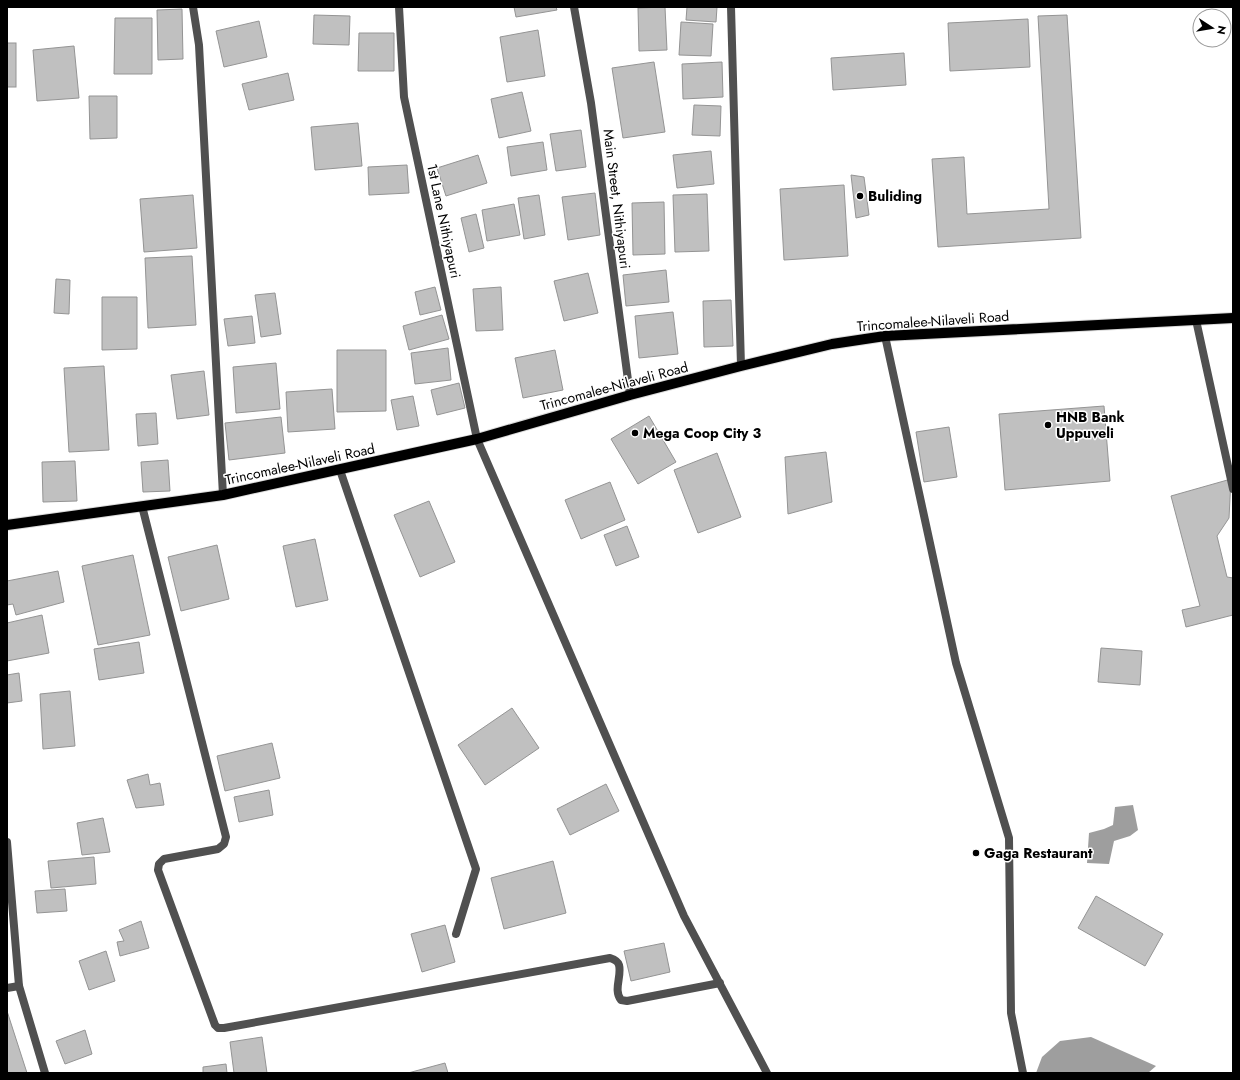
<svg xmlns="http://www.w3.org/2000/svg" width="1240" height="1080" viewBox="0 0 1240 1080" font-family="Jost,sans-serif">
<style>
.water{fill:#9e9e9e}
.building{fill:#c0c0c0;stroke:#949494}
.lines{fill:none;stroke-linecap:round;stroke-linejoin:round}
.primary-casing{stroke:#dbdbdb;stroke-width:12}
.minor{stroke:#505050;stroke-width:8}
.primary{stroke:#000;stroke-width:10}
.poi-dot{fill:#000;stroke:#fff;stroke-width:1.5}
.labels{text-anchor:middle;stroke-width:3;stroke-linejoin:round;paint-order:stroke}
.poi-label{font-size:14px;font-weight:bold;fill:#000;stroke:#fff;text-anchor:start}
.street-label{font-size:14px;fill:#000;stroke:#fff}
</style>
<rect width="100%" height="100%" fill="#fff"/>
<g class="water">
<path d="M1133 805 1138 830 1130 836 1114 841 1109 864 1087 863 1089 833 1104 829 1113 825 1115 807Z"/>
<path d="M1091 1037 1156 1066 1148 1073H1036L1042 1057 1060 1041Z"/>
</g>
<g class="building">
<path d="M514 7H556L557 10 516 17Z"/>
<path d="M665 7 667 50 639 51 638 8Z"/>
<path d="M687 7H717L716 22 686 20Z"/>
<path d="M182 9 183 59 158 60 157 10Z"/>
<path d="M314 15 350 16 349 45 313 44Z"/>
<path d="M1067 15 1081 238 938 247 932 159 964 157 967 214 1049 209 1038 16Z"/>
<path d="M115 18H152V74H114Z"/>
<path d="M1028 19 1030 67 950 71 948 23Z"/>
<path d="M259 21 267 57 224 67 216 31Z"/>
<path d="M681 22 713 24 711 56 679 55Z"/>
<path d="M538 30 545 76 507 82 500 37Z"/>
<path d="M359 33H394V71H358Z"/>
<rect x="7" y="43" width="9" height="44"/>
<path d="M74 46 79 98 37 101 33 50Z"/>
<path d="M904 53 906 85 833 90 831 58Z"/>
<path d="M654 62 665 132 623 138 612 68Z"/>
<path d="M722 62 723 97 683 99 682 64Z"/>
<path d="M288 73 294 100 249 110 242 84Z"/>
<path d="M522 92 531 131 499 138 491 99Z"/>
<path d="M89 96H117V138L90 139Z"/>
<path d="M694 105 721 106 720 136 692 135Z"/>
<path d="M358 123 362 166 315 170 311 127Z"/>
<path d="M581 130 586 167 556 171 550 134Z"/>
<path d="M543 142 547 170 511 176 507 147Z"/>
<path d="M711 151 714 184 677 188 673 155Z"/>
<path d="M478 155 487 183 446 196 437 168Z"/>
<path d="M407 165 409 193 369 195 368 167Z"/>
<path d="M851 175 864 177 869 215 856 218Z"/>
<path d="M844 185 848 256 784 260 780 189Z"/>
<path d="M595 193 600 235 568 240 562 197Z"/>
<path d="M707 194 709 251 675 252 673 195Z"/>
<path d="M193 195 197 248 144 252 140 199Z"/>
<path d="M539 195 545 235 524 239 518 198Z"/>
<path d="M664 202 665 254 633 255 632 203Z"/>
<path d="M514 204 520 235 487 241 482 210Z"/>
<path d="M476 214 484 248 469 252 461 218Z"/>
<path d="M192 256 196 325 148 328 145 258Z"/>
<path d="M666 270 669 302 626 306 623 275Z"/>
<path d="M588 273 598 313 564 321 554 281Z"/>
<path d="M56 279 70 280 69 314 54 313Z"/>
<path d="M435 287 441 310 420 315 415 292Z"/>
<path d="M501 287 503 330 476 331 473 289Z"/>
<path d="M275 293 281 334 261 337 255 295Z"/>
<path d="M102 297H137V349L102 350Z"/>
<path d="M731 300 733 346 704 347 703 301Z"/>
<path d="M673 312 678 354 639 358 635 316Z"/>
<path d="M442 315 449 339 409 350 403 326Z"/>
<path d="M252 316 255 343 228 346 224 319Z"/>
<path d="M448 348 451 380 415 384 411 353Z"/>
<path d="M337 350H386V411L337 412Z"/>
<path d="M555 350 563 390 523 398 515 358Z"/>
<path d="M276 363 280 409 236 413 233 367Z"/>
<path d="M104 366 109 450 69 452 64 368Z"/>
<path d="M204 371 209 415 177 419 171 375Z"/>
<path d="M459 383 465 408 437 415 431 390Z"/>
<path d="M332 389 335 429 288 432 286 392Z"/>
<path d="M413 396 419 426 397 430 391 400Z"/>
<path d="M1104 406 1110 481 1005 490 999 414Z"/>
<path d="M156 413 158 444 138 446 136 414Z"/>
<path d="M649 416 676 462 638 484 611 439Z"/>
<path d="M281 417 285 453 229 460 225 423Z"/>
<path d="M949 427 957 477 924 482 916 432Z"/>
<path d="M826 452 832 502 788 514 785 457Z"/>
<path d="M717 453 741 517 698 533 674 470Z"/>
<path d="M168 460 170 491 143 492 141 462Z"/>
<path d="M75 461 77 501 43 502 42 462Z"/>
<path d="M1231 479 1229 518 1217 536 1227 577 1233 578V615L1186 627 1182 610 1200 606 1171 496Z"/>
<path d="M610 482 625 520 581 539 565 500Z"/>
<path d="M429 501 455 562 420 577 394 515Z"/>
<path d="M627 526 639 557 616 566 604 535Z"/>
<path d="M315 539 328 600 296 607 283 546Z"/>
<path d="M217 545 229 599 181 611 168 557Z"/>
<path d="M133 555 150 635 98 645 82 566Z"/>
<path d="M58 571 64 602 16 615 13 604 7 605V581Z"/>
<path d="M42 615 49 653 7 661V623Z"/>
<path d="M139 642 144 673 99 680 94 649Z"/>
<path d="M1101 648 1142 651 1140 685 1098 682Z"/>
<path d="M19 673 22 701 7 703V675Z"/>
<path d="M70 691 75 746 43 749 40 694Z"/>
<path d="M512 708 539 748 485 785 458 745Z"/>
<path d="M272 743 280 778 225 791 217 756Z"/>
<path d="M148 774 150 785 160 783 164 805 136 808 127 780Z"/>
<path d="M606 784 619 811 570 835 557 809Z"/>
<path d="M269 790 273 815 239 822 234 797Z"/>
<path d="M103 818 110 852 82 855 77 823Z"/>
<path d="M94 857 96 884 51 888 48 861Z"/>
<path d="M553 861 566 913 504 929 491 878Z"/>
<path d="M65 889 67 911 37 913 35 891Z"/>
<path d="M1096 896 1163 934 1145 966 1078 928Z"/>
<path d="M141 921 149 948 120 956 117 942 124 941 119 930Z"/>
<path d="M445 925 455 962 422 972 411 934Z"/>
<path d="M664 943 670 972 631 981 624 951Z"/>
<path d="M106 951 115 981 89 990 79 961Z"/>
<path d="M7 1011 27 1073H7Z"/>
<path d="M85 1030 92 1054 65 1064 56 1041Z"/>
<path d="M262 1037 267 1073H234L230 1042Z"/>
<path d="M445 1063 448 1073H408Z"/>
<path d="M226 1064 227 1073H203V1067Z"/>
</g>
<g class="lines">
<defs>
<path id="primary" d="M7 525 223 495 477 439 630 395 741 366 832 344 885 336 1233 318"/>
</defs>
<use href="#primary" class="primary-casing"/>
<g class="minor">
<path d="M193 7 199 45 223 495"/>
<path d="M399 7 404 97 477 439 684 916 767 1073"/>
<path d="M574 7 591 103 630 395"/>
<path d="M731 7 741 366"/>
<path d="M1196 320 1233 489"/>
<path d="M885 336 956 663 1009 838 1011 1013 1023 1073"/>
<path d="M340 470 476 869 456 934"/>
<path d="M142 506 226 837 224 844 218 849 164 859 159 864 158 870 215 1025 218 1028H224L610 958C613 959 618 961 619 965 622 976 613 990 621 1000L627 1001 720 983"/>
<path d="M7 842 19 986 45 1073"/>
<path d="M7 988 19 986"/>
</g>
<use href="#primary" class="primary"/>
</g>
<g class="poi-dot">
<circle cx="860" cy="196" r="4"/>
<circle cx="1048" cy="425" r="4"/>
<circle cx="635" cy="433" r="4"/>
<circle cx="976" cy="853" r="4"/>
</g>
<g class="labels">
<g class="poi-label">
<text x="868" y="201">Buliding</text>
<text x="1056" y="422">HNB Bank<tspan x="1056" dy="16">Uppuveli</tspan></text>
<text x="643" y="438">Mega Coop City 3</text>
<text x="984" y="858">Gaga Restaurant</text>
</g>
<g class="street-label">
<text transform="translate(617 199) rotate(83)" y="5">Main Street, Nithiyapuri</text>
<text transform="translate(444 221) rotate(78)" y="5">1st Lane Nithiyapuri</text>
<text transform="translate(933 321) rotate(-4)" y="5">Trincomalee-Nilaveli Road</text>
<text transform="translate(614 386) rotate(-15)" y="5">Trincomalee-Nilaveli Road</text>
<text transform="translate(300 464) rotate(-12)" y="5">Trincomalee-Nilaveli Road</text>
</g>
</g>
<rect width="1240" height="1080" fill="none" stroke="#000000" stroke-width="16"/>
<g transform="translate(1212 28) rotate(102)"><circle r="19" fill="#ffffff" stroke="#999999"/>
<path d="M0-3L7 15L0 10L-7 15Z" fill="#000000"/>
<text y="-6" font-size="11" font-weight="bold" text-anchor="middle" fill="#000000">N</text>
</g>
</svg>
